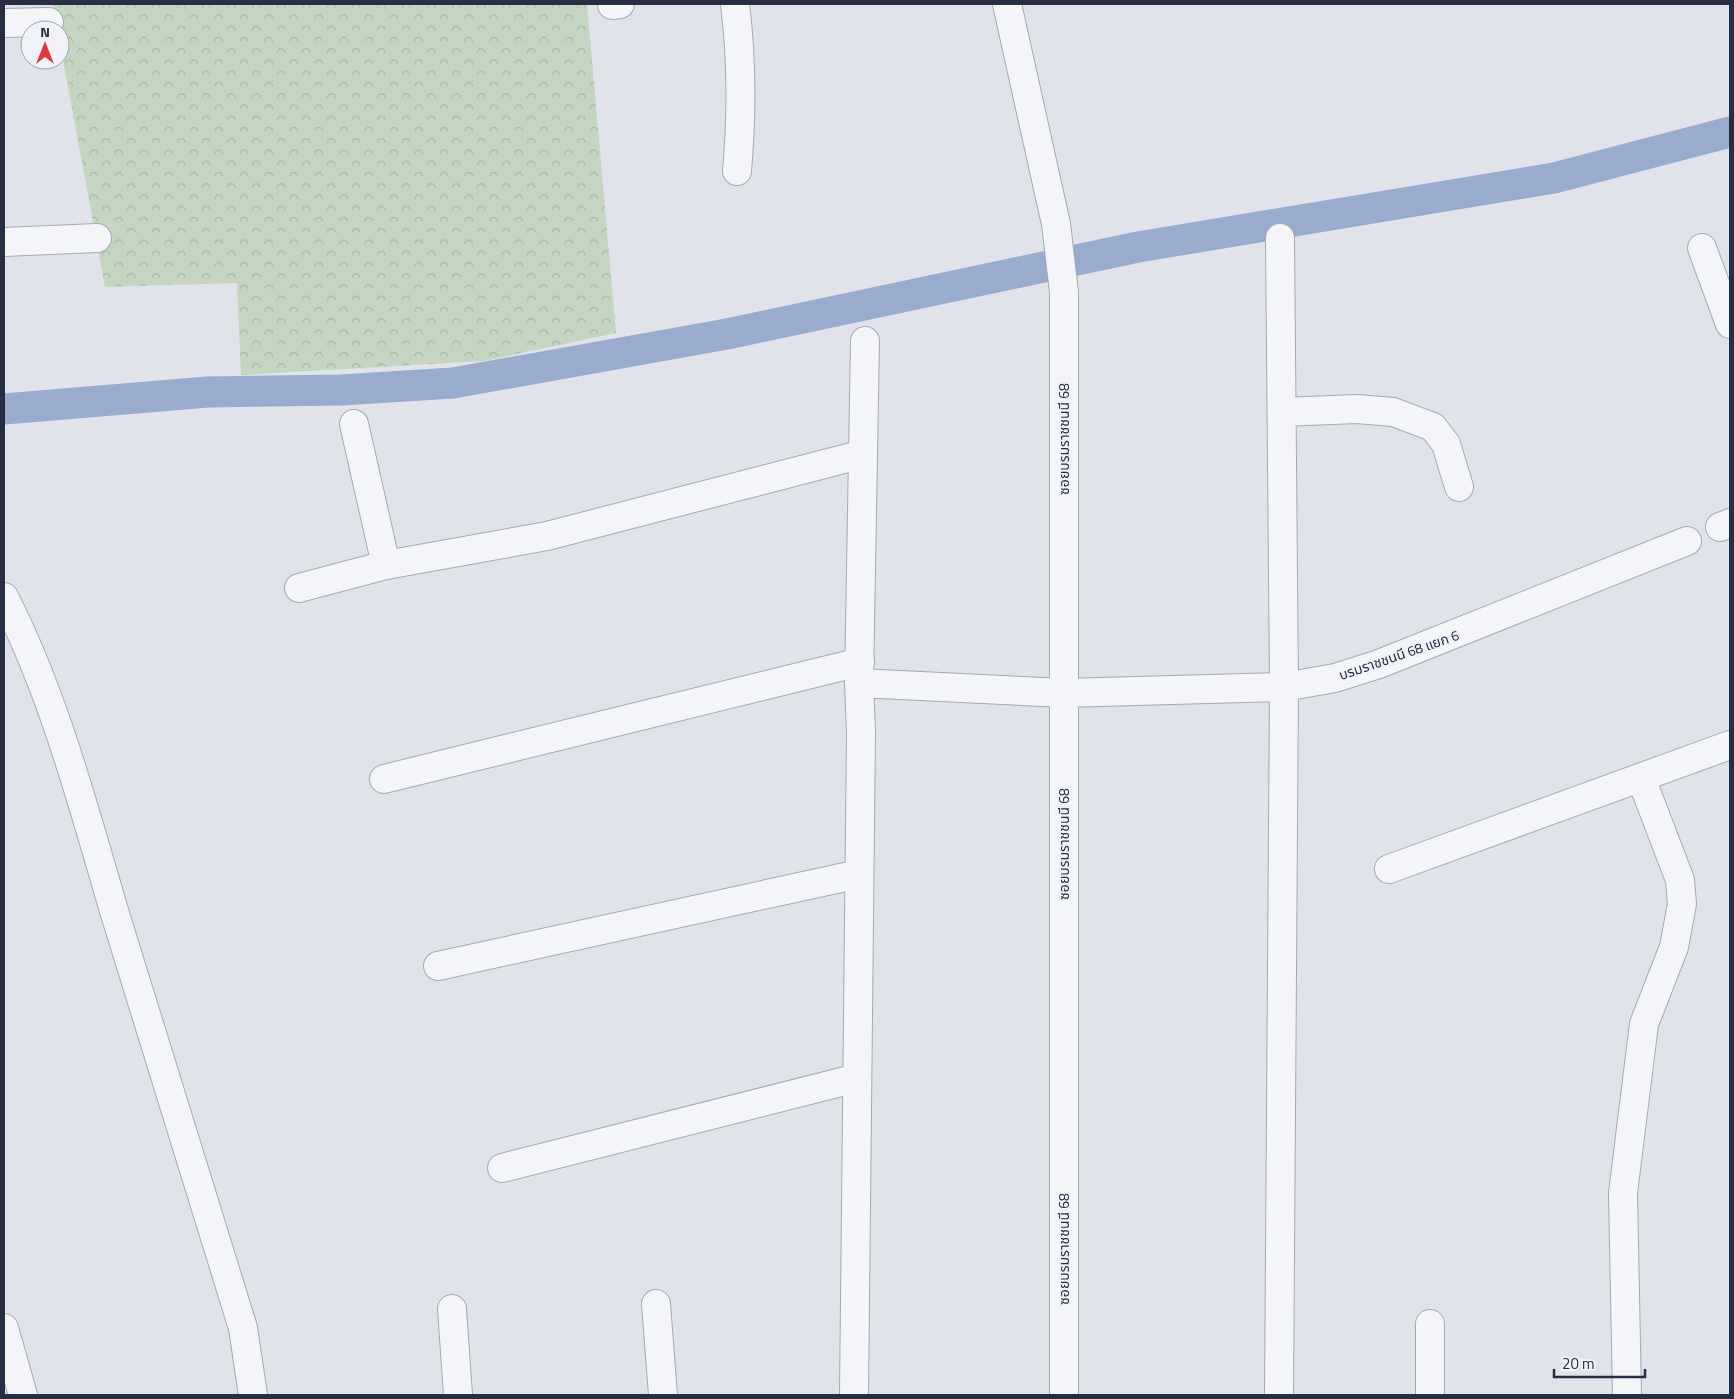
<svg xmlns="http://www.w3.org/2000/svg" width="1734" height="1399" viewBox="0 0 1734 1399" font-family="'Titillium Web','Noto Sans Thai',sans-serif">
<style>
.forest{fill:url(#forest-crowns)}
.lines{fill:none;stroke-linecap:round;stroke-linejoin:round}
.canal{stroke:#99accd;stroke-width:31}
.minor-casing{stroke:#a5a9b5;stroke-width:30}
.minor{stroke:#f4f5f8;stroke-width:28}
.labels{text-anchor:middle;stroke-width:5;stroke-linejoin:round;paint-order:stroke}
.street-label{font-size:14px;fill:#272e43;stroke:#f0f2f8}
</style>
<defs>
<pattern id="forest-crowns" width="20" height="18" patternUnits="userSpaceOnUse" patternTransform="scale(1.25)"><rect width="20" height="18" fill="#c4d5c1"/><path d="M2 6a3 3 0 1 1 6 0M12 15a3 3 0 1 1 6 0" fill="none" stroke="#a8b7a7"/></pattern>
</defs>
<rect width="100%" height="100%" fill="#e0e3ea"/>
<path class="forest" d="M53 4H587L616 333 484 361 241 375 237 283 105 287 60 43V30H58Z"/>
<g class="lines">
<path class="canal" d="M4 409 208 392 341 390 453 383 727 334 1138 247 1554 178 1730 132"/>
<defs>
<g id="minor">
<path d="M735 4C742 60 742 114 737 171"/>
<path d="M1007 4 1056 224 1064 292V1395"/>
<path d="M612 5 620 4"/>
<path d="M4 23 49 22"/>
<path d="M4 242 97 238"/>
<path d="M1702 248 1730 324"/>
<path d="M1282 412 1357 409 1393 412 1433 427 1446 444 1459 487"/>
<path d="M354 424 386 565"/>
<path d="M1720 527 1730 523"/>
<path d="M299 588 386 565 547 536 863 454"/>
<path d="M4 597C54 694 84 809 115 914 157 1052 201 1190 243 1328L253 1395"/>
<path d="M859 683 1064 693 1284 687 1335 678 1379 664 1687 541"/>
<path d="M384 779 860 662"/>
<path d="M1389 869 1730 745"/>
<path d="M438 966 859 874"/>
<path d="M502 1168 857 1078"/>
<path d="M656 1304 663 1395"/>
<path d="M452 1309 458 1395"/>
<path d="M1430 1324V1395"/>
<path d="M4 1328 23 1395"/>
<path d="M854 1395 861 732 859 683 865 341"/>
<path d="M1279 1395 1284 687 1280 238"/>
<path d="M1627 1395 1623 1193 1644 1024 1674 947 1682 904 1680 880 1641 778"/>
</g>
</defs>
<use href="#minor" class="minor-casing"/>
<use href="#minor" class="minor"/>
</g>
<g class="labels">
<g class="street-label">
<text transform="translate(1064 439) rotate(-90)" y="5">ซอยบรมราชชนนี 68</text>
<text transform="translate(1399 655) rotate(-19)" y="5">บรมราชชนนี 68 แยก 6</text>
<text transform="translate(1064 844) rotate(-90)" y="5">ซอยบรมราชชนนี 68</text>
<text transform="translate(1064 1249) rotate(-90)" y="5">ซอยบรมราชชนนี 68</text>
</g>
</g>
<rect width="1734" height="1399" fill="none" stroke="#272e43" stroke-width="10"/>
<g transform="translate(45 45)"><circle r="24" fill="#f0f2f8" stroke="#a0a4b0"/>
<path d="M0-4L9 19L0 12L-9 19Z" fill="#d83c41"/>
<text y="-8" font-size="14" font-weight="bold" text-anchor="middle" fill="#272e43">N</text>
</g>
<path d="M1554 1369v8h91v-8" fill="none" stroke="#272e43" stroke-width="2.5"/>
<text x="1562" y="1369" font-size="15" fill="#272e43" stroke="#f0f2f8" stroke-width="4" paint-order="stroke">20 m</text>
</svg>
